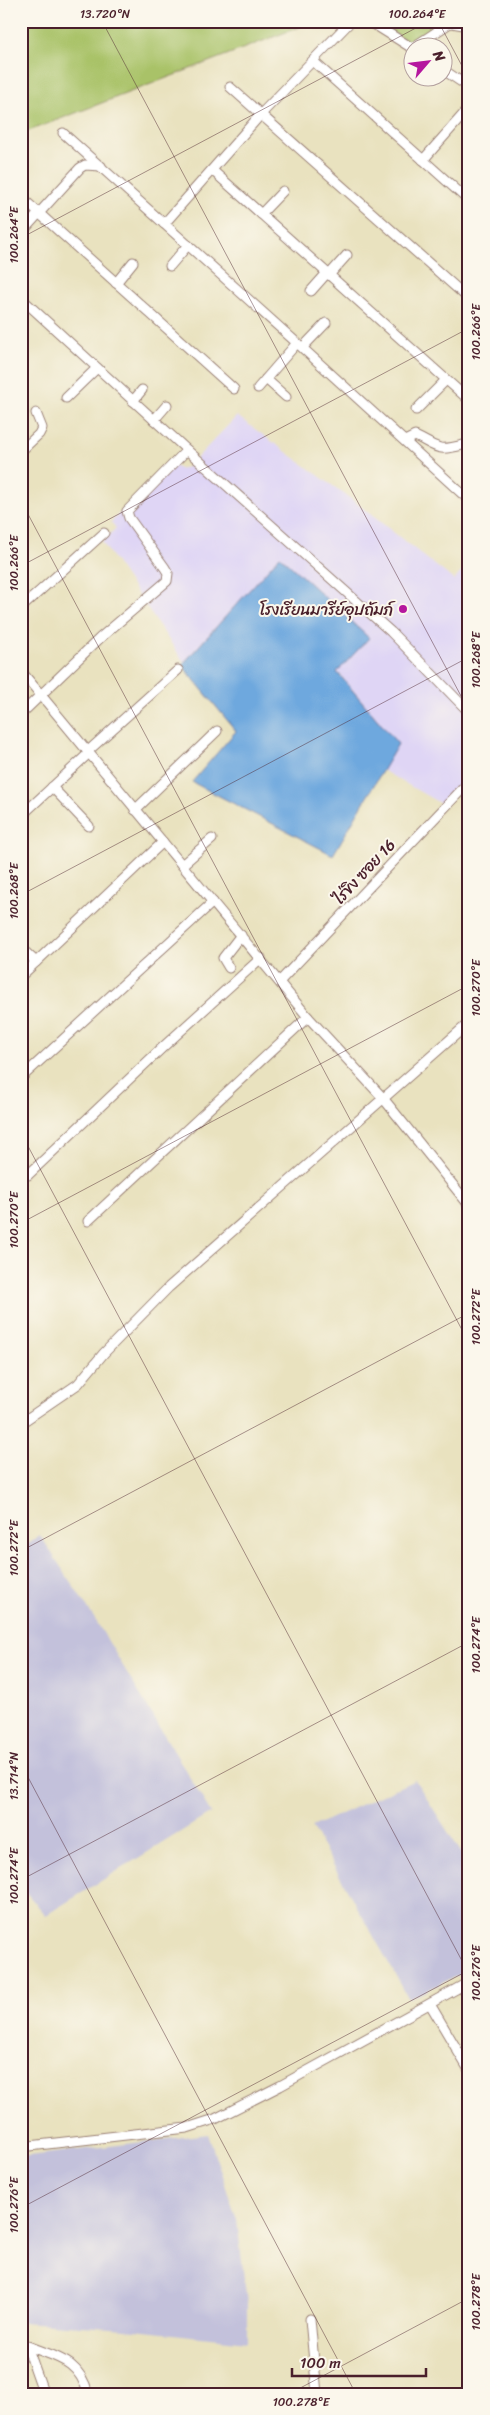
<svg xmlns="http://www.w3.org/2000/svg" width="490" height="2415" viewBox="0 0 490 2415" font-family="Sriracha,'Playpen Sans Thai',sans-serif">
<style>
.built{fill:#dfd5f5}
.industrial{fill:#c3c1db}
.green{fill:#a9c268;stroke:#7a704a}
.water{fill:#6ea8de;stroke:#5c6484}
.lines{fill:none;stroke-linecap:round;stroke-linejoin:round}
.street-casing{stroke:#9a8075;stroke-width:11}
.street{stroke:#fff;stroke-width:9}
.ticks{fill:none;stroke:#4a1f2b;stroke-width:1;stroke-opacity:0.45}
.poi-dot{fill:#b5179e;stroke:#fbf7ec;stroke-width:2}
.labels{text-anchor:middle;stroke-width:4;stroke-linejoin:round;paint-order:stroke}
.poi-label{font-size:16px;fill:#4a1f2b;stroke:#fbf7ec;text-anchor:end}
.street-label{font-size:16px;fill:#4a1f2b;stroke:#fbf7ec}
.neatline{fill:none;stroke:#4a1f2b;stroke-width:2}
.ticks-label{font-size:12px;text-anchor:middle;fill:#4a1f2b}
</style>
<rect width="100%" height="100%" fill="#fbf7ec"/>
<filter id="ink" filterUnits="userSpaceOnUse"><feTurbulence type="fractalNoise" baseFrequency=".02" numOctaves="2"/><feDisplacementMap in="SourceGraphic" scale="10" xChannelSelector="R" yChannelSelector="G"/><feConvolveMatrix kernelMatrix="1 2 1 2 8 2 1 2 1" color-interpolation-filters="sRGB"/></filter>
<filter id="wash" filterUnits="userSpaceOnUse"><feTurbulence type="fractalNoise" baseFrequency=".0096" numOctaves="4" result="noise"/><feDisplacementMap in="SourceGraphic" scale="20" xChannelSelector="R" yChannelSelector="G"/><feGaussianBlur stdDeviation="1.12" result="paint"/><feColorMatrix in="noise" values="0 0 0 0 0 0 0 0 0 0 0 0 0 0 0 0 0 1.4 0 .05"/><feComposite in="paint" operator="in"/></filter>
<g filter="url(#wash)">
<rect width="100%" height="100%" fill="#e9e2bf"/>
<path class="built" d="M237 416 355 502 454 580 469 564V779L443 805 382 770 398 744 337 671 280 557 184 662 102 542 116 528 111 522 172 462 179 469 188 467Z"/>
<g class="industrial">
<path d="M40 1535 96 1621 211 1813 46 1915 21 1887V1549Z"/>
<path d="M415 1780 469 1865V1970L409 1999 312 1827Z"/>
<path d="M208 2134 237 2220 247 2303V2342L126 2329 21 2322V2157Z"/>
</g>
<g class="green">
<path d="M21 21H315L21 134Z"/>
<path d="M375 21H449L421 41 409 43Z"/>
</g>
<path class="water" d="M280 556 369 638 337 672 398 744 333 855 192 782 236 731 182 665Z"/>
</g>
<g filter="url(#ink)">
<g class="lines">
<defs>
<g id="street">
<path d="M369 21 412 48 453 21"/>
<path d="M452 23 469 26"/>
<path d="M313 61 469 201"/>
<path d="M442 69 469 87"/>
<path d="M230 87 469 299"/>
<path d="M63 133 297 343 469 500"/>
<path d="M423 160 469 108"/>
<path d="M212 170 469 400"/>
<path d="M21 197 234 389"/>
<path d="M261 214 283 191"/>
<path d="M164 224 262 113 351 21"/>
<path d="M21 233 80 168 85 165 101 166"/>
<path d="M170 266 188 245"/>
<path d="M329 275 347 255"/>
<path d="M116 283 133 262"/>
<path d="M311 291 327 273"/>
<path d="M21 298 187 450 391 632 469 712"/>
<path d="M303 347 326 323"/>
<path d="M266 379 286 397"/>
<path d="M258 388 297 343"/>
<path d="M66 398 97 368"/>
<path d="M133 401 142 390"/>
<path d="M416 410 446 380"/>
<path d="M154 420 167 405"/>
<path d="M405 441 415 436C439 447 435 452 463 445"/>
<path d="M21 451 39 434 42 428 36 413"/>
<path d="M21 608 104 533"/>
<path d="M21 671 308 1017 383 1098 469 1205"/>
<path d="M21 714 100 638 167 581 168 573 165 568 129 518 127 511 187 450"/>
<path d="M87 752 178 670"/>
<path d="M52 787 89 826"/>
<path d="M135 810 217 731"/>
<path d="M21 816 88 754"/>
<path d="M182 865 212 839"/>
<path d="M21 948 36 962 163 842"/>
<path d="M229 968 223 958 241 935"/>
<path d="M21 976 36 962"/>
<path d="M280 981 469 782"/>
<path d="M21 1078 213 902"/>
<path d="M28 1175 163 1047 261 958"/>
<path d="M88 1221 308 1017"/>
<path d="M21 1423 78 1384 104 1353 169 1287 469 1023"/>
<path d="M430 2004 469 2070"/>
<path d="M21 2147 187 2128 215 2119 280 2086 469 1982"/>
<path d="M310 2319 317 2394"/>
<path d="M21 2343C52 2357 79 2357 88 2394"/>
<path d="M27 2346 44 2394"/>
</g>
</defs>
<use href="#street" class="street-casing"/>
<use href="#street" class="street"/>
</g>
</g>
<path class="ticks" d="M102 21 469 711M438 21 469 79M21 238 429 21M21 501 469 1343M21 566 469 328M21 895 469 657M21 1133 469 1974M21 1223 469 985M21 1551 469 1313M21 1764 356 2394M21 1880 469 1642M21 2208 469 1970M289 2394 469 2298"/>
<circle class="poi-dot" cx="403" cy="609" r="5"/>
<g class="labels">
<g class="poi-label">
<text x="393" y="615">โรงเรียนมารีย์อุปถัมภ์</text>
</g>
<g class="street-label">
<text transform="translate(364 871) rotate(-47)" y="6">ไร่ขิง ซอย 16</text>
</g>
</g>
<rect width="490" height="2415" fill="none" stroke="#fbf7ec" stroke-width="55"/>
<g transform="translate(428 62) rotate(62)"><circle r="24" fill="#fbf7ec" stroke="#b4a19f"/>
<path d="M0-4L9 19L0 12L-9 19Z" fill="#b5179e"/>
<text y="-8" font-size="14" font-weight="bold" text-anchor="middle" fill="#4a1f2b">N</text>
</g>
<path d="M292 2368v8h134v-8" fill="none" stroke="#4a1f2b" stroke-width="2.5"/>
<text x="300" y="2368" font-size="15" fill="#4a1f2b" stroke="#fbf7ec" stroke-width="4" paint-order="stroke">100 m</text>
<rect x="28" y="28" width="434" height="2360" class="neatline"/>
<g class="ticks-label">
<text x="105" y="18">13.720°N</text>
<text x="417" y="18">100.264°E</text>
<text transform="translate(14 235) rotate(-90)" y="4">100.264°E</text>
<text transform="translate(476 332) rotate(-90)" y="4">100.266°E</text>
<text transform="translate(14 563) rotate(-90)" y="4">100.266°E</text>
<text transform="translate(476 660) rotate(-90)" y="4">100.268°E</text>
<text transform="translate(14 891) rotate(-90)" y="4">100.268°E</text>
<text transform="translate(476 988) rotate(-90)" y="4">100.270°E</text>
<text transform="translate(14 1220) rotate(-90)" y="4">100.270°E</text>
<text transform="translate(476 1317) rotate(-90)" y="4">100.272°E</text>
<text transform="translate(14 1548) rotate(-90)" y="4">100.272°E</text>
<text transform="translate(476 1645) rotate(-90)" y="4">100.274°E</text>
<text transform="translate(14 1776) rotate(-90)" y="4">13.714°N</text>
<text transform="translate(14 1876) rotate(-90)" y="4">100.274°E</text>
<text transform="translate(476 1973) rotate(-90)" y="4">100.276°E</text>
<text transform="translate(14 2205) rotate(-90)" y="4">100.276°E</text>
<text transform="translate(476 2302) rotate(-90)" y="4">100.278°E</text>
<text x="301" y="2406">100.278°E</text>
</g>
</svg>
